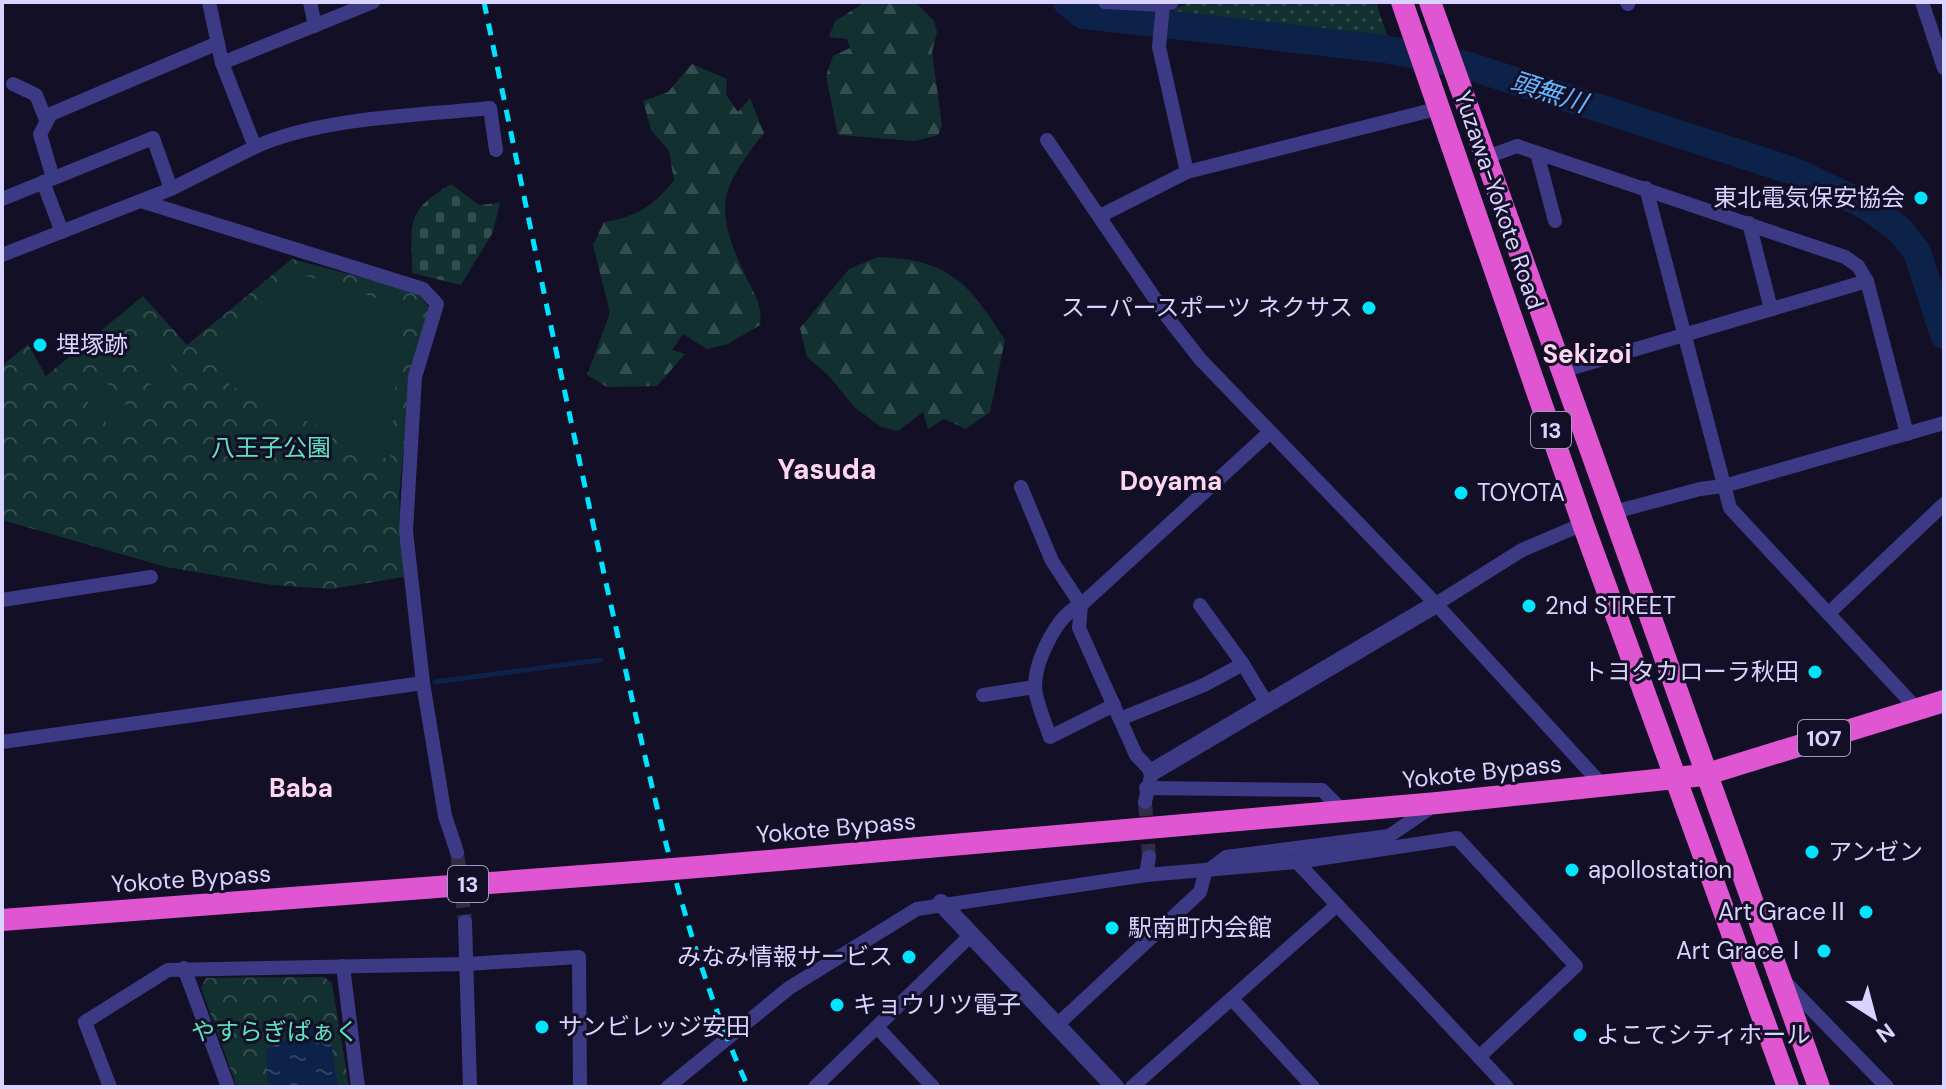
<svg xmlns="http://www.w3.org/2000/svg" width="1946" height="1089" viewBox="0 0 1946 1089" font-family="'DM Sans','Noto Sans JP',sans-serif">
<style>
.grass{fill:url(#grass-dots)}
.forest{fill:url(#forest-firs)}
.cemetery{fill:url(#cemetery-stones)}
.park{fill:url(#park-crowns)}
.garden{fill:#12302f}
.water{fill:url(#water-ripples)}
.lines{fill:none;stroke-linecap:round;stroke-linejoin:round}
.stream{stroke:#0c2248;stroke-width:5}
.river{stroke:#0c2248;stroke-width:28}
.minor-tunnel{stroke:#312d47;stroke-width:14;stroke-dasharray:14 7;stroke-linecap:butt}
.minor{stroke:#3d3a85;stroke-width:14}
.tertiary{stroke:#3d3a85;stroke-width:18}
.trunk{stroke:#e055d1;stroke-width:22}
.rail{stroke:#00e5ff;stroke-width:5;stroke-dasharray:12 10;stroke-linecap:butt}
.trunk-bridge{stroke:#e055d1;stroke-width:22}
.poi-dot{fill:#00e5ff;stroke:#130f26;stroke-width:3}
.labels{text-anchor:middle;stroke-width:6;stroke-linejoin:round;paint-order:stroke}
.shield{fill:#130f26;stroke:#9e99be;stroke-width:2}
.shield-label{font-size:22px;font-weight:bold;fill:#d9d4ff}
.poi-label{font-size:24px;fill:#d9d4ff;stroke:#130f26;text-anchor:start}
.street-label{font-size:24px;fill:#d9d4ff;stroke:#130f26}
.park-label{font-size:24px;fill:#5fe0c0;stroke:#130f26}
.water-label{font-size:26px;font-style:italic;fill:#62b6ff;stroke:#130f26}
.neighbourhood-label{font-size:26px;font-weight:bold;fill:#ffd6f0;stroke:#130f26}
.quarter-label{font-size:28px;font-weight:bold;fill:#ffd6f0;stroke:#130f26}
</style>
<defs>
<pattern id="grass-dots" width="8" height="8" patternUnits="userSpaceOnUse" patternTransform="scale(2)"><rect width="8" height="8" fill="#12302f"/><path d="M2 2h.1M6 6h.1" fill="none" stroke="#344d4e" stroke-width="1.8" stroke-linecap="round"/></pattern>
<pattern id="forest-firs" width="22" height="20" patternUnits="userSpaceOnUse" patternTransform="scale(2)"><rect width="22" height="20" fill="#12302f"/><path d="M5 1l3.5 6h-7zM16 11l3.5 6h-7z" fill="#344d4e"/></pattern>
<pattern id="cemetery-stones" width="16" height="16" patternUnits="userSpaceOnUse" patternTransform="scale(2)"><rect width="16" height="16" fill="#12302f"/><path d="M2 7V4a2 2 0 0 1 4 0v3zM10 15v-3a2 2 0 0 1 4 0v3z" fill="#344d4e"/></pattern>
<pattern id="park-crowns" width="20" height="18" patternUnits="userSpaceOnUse" patternTransform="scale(2)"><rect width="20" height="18" fill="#12302f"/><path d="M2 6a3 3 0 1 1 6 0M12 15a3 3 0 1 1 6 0" fill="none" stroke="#344d4e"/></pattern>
<pattern id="water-ripples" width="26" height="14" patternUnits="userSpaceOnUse" patternTransform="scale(2)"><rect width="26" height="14" fill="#0c2248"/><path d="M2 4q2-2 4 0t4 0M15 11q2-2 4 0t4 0" fill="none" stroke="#2f4163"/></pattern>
</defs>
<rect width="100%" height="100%" fill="#130f26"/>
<path class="grass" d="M1193 2H1376L1388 38 1174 17 1172 9Z"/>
<g class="forest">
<path d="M860 2H915L934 21 937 32 932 52 942 126 938 135 915 141 838 135 826 76 833 56 850 48 847 39 829 37 835 21 861 5Z"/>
<path d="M692 64 727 79 726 95 738 112 750 98 764 133C717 193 714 209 747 279 755 295 763 307 760 325L728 344 707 349 683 334 672 350 685 354 657 386 607 387 587 375 610 313 593 245 604 222C636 217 654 206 674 180L669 151 651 130 643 101 668 92Z"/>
<path d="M878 257C949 259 969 283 1005 340L990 412 966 429 944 419 928 429 923 412 898 431 881 427 854 407 830 377 807 357 800 328 849 269Z"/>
</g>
<path class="cemetery" d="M451 184 479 205 500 203 493 232 461 285 412 273C412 221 404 213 451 184Z"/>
<g class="park">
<path d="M292 259 416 292 430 309 411 371 399 497 404 577 331 589 272 585 166 567 2 520V366L28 344 46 376 143 296 187 345Z"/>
<path d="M324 977 332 983 349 1087H237L201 988 206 978Z"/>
</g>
<g class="garden">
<path d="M301 274 401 306 390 460 230 385 215 359Z"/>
<path d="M146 338 184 381 164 399 125 356Z"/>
<path d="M101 376 139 420 119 437 81 394Z"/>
</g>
<path class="water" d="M315 1026 329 1030 338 1087H271L267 1079V1049Z"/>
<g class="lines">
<path class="stream" d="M435 682 601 660"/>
<path class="river" d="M1067 2 1083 15 1385 49 1466 65 1793 171 1863 204 1899 229 1917 252 1944 335"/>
<g class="minor-tunnel">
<path d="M1145 802 1149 857"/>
<path d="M457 852 465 922"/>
</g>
<g class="minor">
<path d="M310 2 315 26"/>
<path d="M1105 2 1163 5"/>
<path d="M1172 2 1163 5 1159 47 1187 172"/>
<path d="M1627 2 1628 4"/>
<path d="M1922 2 1944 68"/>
<path d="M222 63 373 2"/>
<path d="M13 84 36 95 46 120"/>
<path d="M1047 140 1168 318 1200 359 1436 604 1603 786"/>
<path d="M255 147C322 117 416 116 490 108L496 150"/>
<path d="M1537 153 1555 221"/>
<path d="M1487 157 1517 146 1845 257 1858 266 1867 281 1907 434"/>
<path d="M53 178 40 134 51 114 218 43"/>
<path d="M43 182 62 232"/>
<path d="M1646 188 1730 508 1917 709"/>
<path d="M2 199 153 138 171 189"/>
<path d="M141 201 423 289 437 304 415 377 406 531 423 683 445 816 457 852"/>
<path d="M1100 216 1187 172 1440 108"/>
<path d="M1749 223 1771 309"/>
<path d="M2 255 171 189 255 147 222 63 209 2"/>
<path d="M1562 371 1867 281"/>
<path d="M1021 487 1052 561 1081 605C1057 614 1035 661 1035 687 1036 702 1045 722 1050 737L1114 705"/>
<path d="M1614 512 1700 489 1724 486 1944 423"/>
<path d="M2 600 151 577"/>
<path d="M1436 604 1522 550 1583 524"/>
<path d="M1200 605 1243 664"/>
<path d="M1830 612 1944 504"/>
<path d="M983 695 1035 687"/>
<path d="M1120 719 1204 685 1243 664 1267 704"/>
<path d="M2 742 423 683"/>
<path d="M1146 788 1322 790 1343 811"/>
<path d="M1145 802 1152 772 1136 755 1079 628 1081 605 1270 432"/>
<path d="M1297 862 1507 1087"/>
<path d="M1146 875 1149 857"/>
<path d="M465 922 470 1087"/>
<path d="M343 966 358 1087"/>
<path d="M184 968 228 1087"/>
<path d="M1787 984 1887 1087"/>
<path d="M1232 999 1313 1087"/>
<path d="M1057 1025 1200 892 1205 873 1226 857 1389 836 1433 806"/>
<path d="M877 1027 933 1087"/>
<path d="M110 1087 85 1022 168 970 467 964 579 957 580 1087"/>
<path d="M668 1087 789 988 917 909 1146 875 1297 862 1457 838 1576 966 1479 1057"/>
<path d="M815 1087 971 935"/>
<path d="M1132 1087 1337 905"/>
</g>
<g class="tertiary">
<path d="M1152 772 1436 604"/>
<path d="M941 903 1115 1087"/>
</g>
<g class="trunk">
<path d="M1402 2 1583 524 1788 1087"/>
<path d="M1430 2 1819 1087"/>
<path d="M710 866 1437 803 1704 775 1944 701"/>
<path d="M2 920 635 872"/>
</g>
<path class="rail" d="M484 2C528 215 571 428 619 641 653 791 684 946 748 1087"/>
<path class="trunk-bridge" d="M635 872 710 866"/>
</g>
<g class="poi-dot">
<circle cx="1921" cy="198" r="8"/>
<circle cx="1369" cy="308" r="8"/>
<circle cx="40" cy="345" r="8"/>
<circle cx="1461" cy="493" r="8"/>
<circle cx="1529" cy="606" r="8"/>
<circle cx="1815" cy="672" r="8"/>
<circle cx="1812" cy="852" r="8"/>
<circle cx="1572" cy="870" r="8"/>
<circle cx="1866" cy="912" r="8"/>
<circle cx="1112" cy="928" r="8"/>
<circle cx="1824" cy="951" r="8"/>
<circle cx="909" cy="957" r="8"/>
<circle cx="837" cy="1005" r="8"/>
<circle cx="542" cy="1027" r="8"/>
<circle cx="1580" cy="1035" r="8"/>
</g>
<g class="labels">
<g class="shield">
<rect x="1531" y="412" width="40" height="36" rx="6"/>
<rect x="1798" y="720" width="52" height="36" rx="6"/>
<rect x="448" y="866" width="40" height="36" rx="6"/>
</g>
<g class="shield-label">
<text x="1551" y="438">13</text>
<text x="1824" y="746">107</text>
<text x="468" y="892">13</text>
</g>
<g class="poi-label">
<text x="1905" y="206" text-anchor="end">東北電気保安協会</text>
<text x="1353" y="316" text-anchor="end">スーパースポーツ ネクサス</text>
<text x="56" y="353">埋塚跡</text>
<text x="1477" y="501">TOYOTA</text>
<text x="1545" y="614">2nd STREET</text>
<text x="1799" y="680" text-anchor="end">トヨタカローラ秋田</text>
<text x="1828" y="860">アンゼン</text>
<text x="1588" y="878">apollostation</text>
<text x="1850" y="920" text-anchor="end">Art GraceⅡ</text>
<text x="1128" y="936">駅南町内会館</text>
<text x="1808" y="959" text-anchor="end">Art GraceⅠ</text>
<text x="893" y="965" text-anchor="end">みなみ情報サービス</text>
<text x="853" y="1013">キョウリツ電子</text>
<text x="558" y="1035">サンビレッジ安田</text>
<text x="1596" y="1043">よこてシティホール</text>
</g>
<g class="street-label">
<text transform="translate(1499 200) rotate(71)" y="8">Yuzawa-Yokote Road</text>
<text transform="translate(1482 772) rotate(-6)" y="8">Yokote Bypass</text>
<text transform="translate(836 828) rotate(-5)" y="8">Yokote Bypass</text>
<text transform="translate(191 879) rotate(-4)" y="8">Yokote Bypass</text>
</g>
<g class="park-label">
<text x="271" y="456">八王子公園</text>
<text x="275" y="1040">やすらぎぱぁく</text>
</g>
<g class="water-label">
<text transform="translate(1549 92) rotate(18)" y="9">頭無川</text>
</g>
<g class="neighbourhood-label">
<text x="1587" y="363">Sekizoi</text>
<text x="1171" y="490">Doyama</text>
<text x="301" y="797">Baba</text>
</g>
<g class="quarter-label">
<text x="827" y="479">Yasuda</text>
</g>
</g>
<rect width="1946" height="1089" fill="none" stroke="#d9d4ff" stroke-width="8"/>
<g transform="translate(1874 1017) rotate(144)" stroke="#130f26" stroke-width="6" paint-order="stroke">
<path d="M0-6L14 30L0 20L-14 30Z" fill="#d9d4ff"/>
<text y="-12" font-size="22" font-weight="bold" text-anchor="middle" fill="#d9d4ff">N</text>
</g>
</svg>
